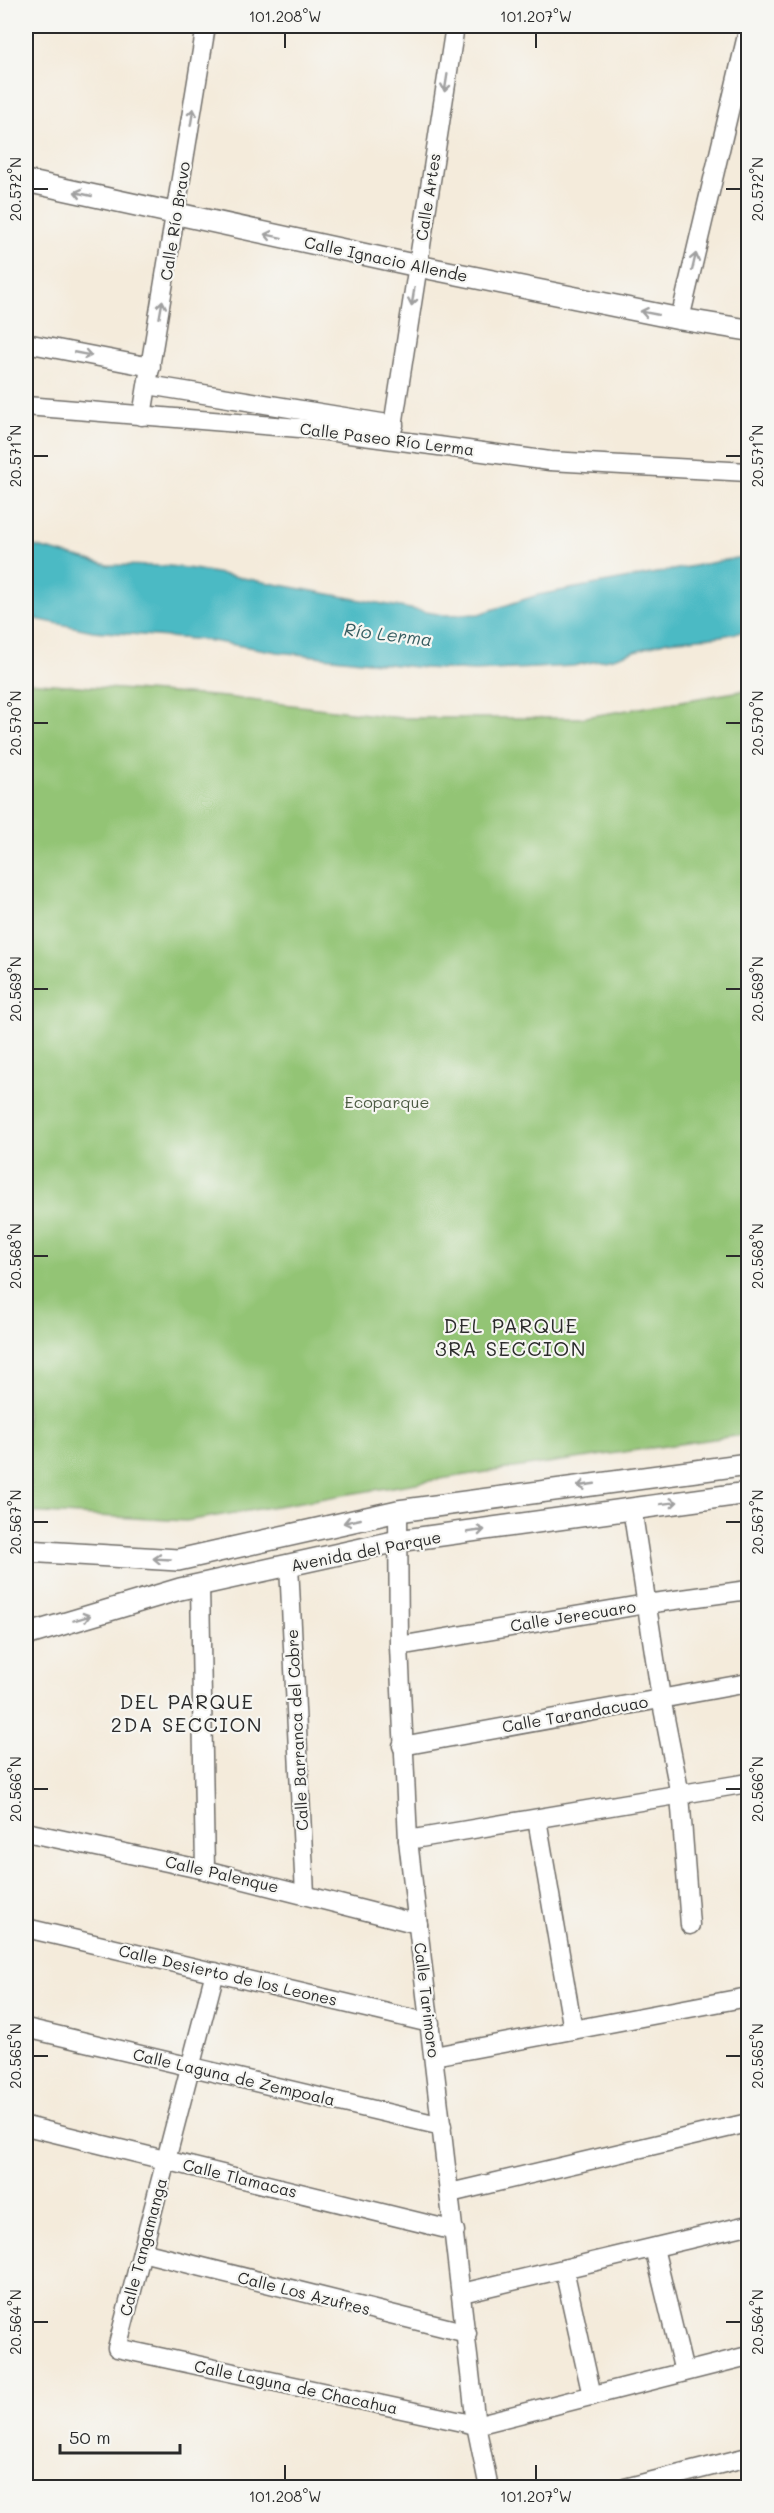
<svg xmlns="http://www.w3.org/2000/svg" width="774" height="2513" viewBox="0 0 774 2513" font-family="Mali,sans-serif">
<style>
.green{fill:#93c474;stroke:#5f7850;stroke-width:1.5}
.water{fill:#4cbac4;stroke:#3c7278;stroke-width:1.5}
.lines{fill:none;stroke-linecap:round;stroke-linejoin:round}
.minor-casing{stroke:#716e69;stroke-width:21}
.tertiary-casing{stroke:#716e69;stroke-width:24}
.minor{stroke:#fff;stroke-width:18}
.tertiary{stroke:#fff;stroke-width:21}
.oneway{stroke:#a0a0a0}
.ticks{fill:none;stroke:#2b2b2b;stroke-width:2}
.labels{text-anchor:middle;stroke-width:4.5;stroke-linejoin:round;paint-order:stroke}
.street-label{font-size:16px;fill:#2b2b2b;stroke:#f6f6f2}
.park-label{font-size:16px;fill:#4a5941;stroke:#f6f6f2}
.water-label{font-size:18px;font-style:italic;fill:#375d61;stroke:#f6f6f2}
.quarter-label{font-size:20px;letter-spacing:1.5px;fill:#2b2b2b;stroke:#f6f6f2}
.neatline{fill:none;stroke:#2b2b2b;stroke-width:2}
.ticks-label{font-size:15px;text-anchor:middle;fill:#2b2b2b}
</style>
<rect width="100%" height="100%" fill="#f6f6f2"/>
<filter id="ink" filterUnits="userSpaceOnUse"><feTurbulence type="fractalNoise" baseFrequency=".0167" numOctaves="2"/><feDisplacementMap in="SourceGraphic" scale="12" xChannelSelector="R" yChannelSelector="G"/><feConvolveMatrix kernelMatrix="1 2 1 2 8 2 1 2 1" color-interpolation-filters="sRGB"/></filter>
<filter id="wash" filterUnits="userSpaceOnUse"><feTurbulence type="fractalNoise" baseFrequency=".008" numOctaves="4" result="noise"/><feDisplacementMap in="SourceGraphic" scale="24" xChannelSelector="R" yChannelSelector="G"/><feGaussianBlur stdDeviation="1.35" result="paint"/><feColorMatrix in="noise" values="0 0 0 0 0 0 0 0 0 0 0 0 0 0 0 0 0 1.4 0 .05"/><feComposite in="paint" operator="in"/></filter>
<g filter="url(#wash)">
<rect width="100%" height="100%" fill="#f4ebdb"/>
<path class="green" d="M26 682 225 697 401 718H580L748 690V1434L459 1476 186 1521 26 1512Z"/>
<path class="water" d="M26 544 108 565 169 566 194 569 443 615 479 614 538 595 748 556V631L722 636 667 641 613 658 573 666 474 671 425 668 278 652 205 640 93 631 26 617Z"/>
</g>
<g filter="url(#ink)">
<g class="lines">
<defs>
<g id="minor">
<path d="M680 319 748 31"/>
<path d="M26 343 151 367"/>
<path d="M148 385 394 425"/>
<path d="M26 406 312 429 550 461 748 472"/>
<path d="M142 416 206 26"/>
<path d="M391 439 455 26"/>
<path d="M632 1508 661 1698 680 1795 690 1925"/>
<path d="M398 1511 399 1646 408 1840 476 2425 489 2488"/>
<path d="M289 1565 305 1894"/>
<path d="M200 1585 205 1870"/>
<path d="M399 1646 646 1604 748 1590"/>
<path d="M402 1746 748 1683"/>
<path d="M537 1819 573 2030"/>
<path d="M26 1832 205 1870 418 1924"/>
<path d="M408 1840 748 1783"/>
<path d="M26 1928 430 2023"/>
<path d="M215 1972 117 2348 476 2425 748 2356"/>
<path d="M26 2028 442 2126"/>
<path d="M434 2056 748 1997"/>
<path d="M26 2126 455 2231"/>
<path d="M450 2193 748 2123"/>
<path d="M654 2248 684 2372"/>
<path d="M142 2252 467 2333"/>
<path d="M564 2269 592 2396"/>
<path d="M462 2293 748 2225"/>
<path d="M625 2488 748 2457"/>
</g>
<g id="tertiary">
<path d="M26 181 418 266 680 319 748 330"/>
<path d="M26 1551 178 1560 398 1511 748 1464"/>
<path d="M26 1635 180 1589 398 1541 748 1493"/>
</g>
</defs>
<use href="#minor" class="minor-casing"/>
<use href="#tertiary" class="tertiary-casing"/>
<use href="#minor" class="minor"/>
<use href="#tertiary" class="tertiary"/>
</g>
<defs><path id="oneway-shaft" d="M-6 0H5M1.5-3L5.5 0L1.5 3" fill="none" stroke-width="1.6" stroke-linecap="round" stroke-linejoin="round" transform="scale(1.5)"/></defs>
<g class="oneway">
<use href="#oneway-shaft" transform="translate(446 83) rotate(99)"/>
<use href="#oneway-shaft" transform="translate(192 117) rotate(-81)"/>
<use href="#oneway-shaft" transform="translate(83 194) rotate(-167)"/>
<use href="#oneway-shaft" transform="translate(273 236) rotate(-168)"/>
<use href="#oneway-shaft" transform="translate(694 262) rotate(-77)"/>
<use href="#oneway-shaft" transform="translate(413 297) rotate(99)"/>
<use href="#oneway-shaft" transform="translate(161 309) rotate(-80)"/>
<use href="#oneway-shaft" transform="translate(649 313) rotate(-169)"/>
<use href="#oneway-shaft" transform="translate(83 354) rotate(11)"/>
<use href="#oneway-shaft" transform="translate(586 1485) rotate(172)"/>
<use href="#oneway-shaft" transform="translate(669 1503) rotate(-7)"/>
<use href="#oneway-shaft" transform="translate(352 1521) rotate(167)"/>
<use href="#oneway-shaft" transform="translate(476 1531) rotate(-8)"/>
<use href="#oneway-shaft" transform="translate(162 1559) rotate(-177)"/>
<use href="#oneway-shaft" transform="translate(82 1618) rotate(-17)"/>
</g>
</g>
<path class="ticks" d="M285 33V48M536 33V48M33 189H48M726 189H741M33 456H48M726 456H741M33 723H48M726 723H741M33 989H48M726 989H741M33 1256H48M726 1256H741M33 1522H48M726 1522H741M33 1789H48M726 1789H741M33 2056H48M726 2056H741M33 2322H48M726 2322H741M285 2465V2480M536 2465V2480"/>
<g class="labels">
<g class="street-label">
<text transform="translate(428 197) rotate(-81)" y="6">Calle Artes</text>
<text transform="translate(175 221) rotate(-81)" y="6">Calle Río Bravo</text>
<text transform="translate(386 259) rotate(12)" y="6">Calle Ignacio Allende</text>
<text transform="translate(387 439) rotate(7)" y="6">Calle Paseo Río Lerma</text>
<text transform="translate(366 1551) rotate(-11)" y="6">Avenida del Parque</text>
<text transform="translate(573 1616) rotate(-9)" y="6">Calle Jerecuaro</text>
<text transform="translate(575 1714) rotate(-10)" y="6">Calle Tarandacuao</text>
<text transform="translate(297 1730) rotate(-93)" y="6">Calle Barranca del Cobre</text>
<text transform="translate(222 1874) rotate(13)" y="6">Calle Palenque</text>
<text transform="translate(228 1975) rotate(13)" y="6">Calle Desierto de los Leones</text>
<text transform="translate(427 2000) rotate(83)" y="6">Calle Tarimoro</text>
<text transform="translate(234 2077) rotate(13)" y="6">Calle Laguna de Zempoala</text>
<text transform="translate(240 2178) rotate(14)" y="6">Calle Tlamacas</text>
<text transform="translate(143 2247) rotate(-75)" y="6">Calle Tangamanga</text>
<text transform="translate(304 2293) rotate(14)" y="6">Calle Los Azufres</text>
<text transform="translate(296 2387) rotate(12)" y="6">Calle Laguna de Chacahua</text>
</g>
<g class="park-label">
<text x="387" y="1108">Ecoparque</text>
</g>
<g class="water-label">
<text transform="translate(388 635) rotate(7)" y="6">Río Lerma</text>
</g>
<g class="quarter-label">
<text x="511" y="1333">DEL PARQUE<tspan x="511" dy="23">3RA SECCION</tspan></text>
<text x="187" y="1709">DEL PARQUE<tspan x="187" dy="23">2DA SECCION</tspan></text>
</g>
</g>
<rect width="774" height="2513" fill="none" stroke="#f6f6f2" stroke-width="66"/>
<path d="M60 2444v9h120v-9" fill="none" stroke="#2b2b2b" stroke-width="3"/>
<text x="69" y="2444" font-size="18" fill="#2b2b2b" stroke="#f6f6f2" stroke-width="4.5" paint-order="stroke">50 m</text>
<rect x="33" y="33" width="708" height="2447" class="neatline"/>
<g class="ticks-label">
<text x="285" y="22">101.208°W</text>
<text x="536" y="22">101.207°W</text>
<text transform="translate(16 189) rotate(-90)" y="5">20.572°N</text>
<text transform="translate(758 189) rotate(-90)" y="5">20.572°N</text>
<text transform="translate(16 456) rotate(-90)" y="5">20.571°N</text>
<text transform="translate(758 456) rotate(-90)" y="5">20.571°N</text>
<text transform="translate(16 723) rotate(-90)" y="5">20.570°N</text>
<text transform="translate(758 723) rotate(-90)" y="5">20.570°N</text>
<text transform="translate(16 989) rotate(-90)" y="5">20.569°N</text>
<text transform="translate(758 989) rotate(-90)" y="5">20.569°N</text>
<text transform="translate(16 1256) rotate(-90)" y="5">20.568°N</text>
<text transform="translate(758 1256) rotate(-90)" y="5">20.568°N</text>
<text transform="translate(16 1522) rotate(-90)" y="5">20.567°N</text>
<text transform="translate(758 1522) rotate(-90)" y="5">20.567°N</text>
<text transform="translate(16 1789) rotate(-90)" y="5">20.566°N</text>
<text transform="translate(758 1789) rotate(-90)" y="5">20.566°N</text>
<text transform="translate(16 2056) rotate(-90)" y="5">20.565°N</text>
<text transform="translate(758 2056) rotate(-90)" y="5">20.565°N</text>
<text transform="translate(16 2322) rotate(-90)" y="5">20.564°N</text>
<text transform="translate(758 2322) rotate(-90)" y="5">20.564°N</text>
<text x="285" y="2502">101.208°W</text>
<text x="536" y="2502">101.207°W</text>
</g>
</svg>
